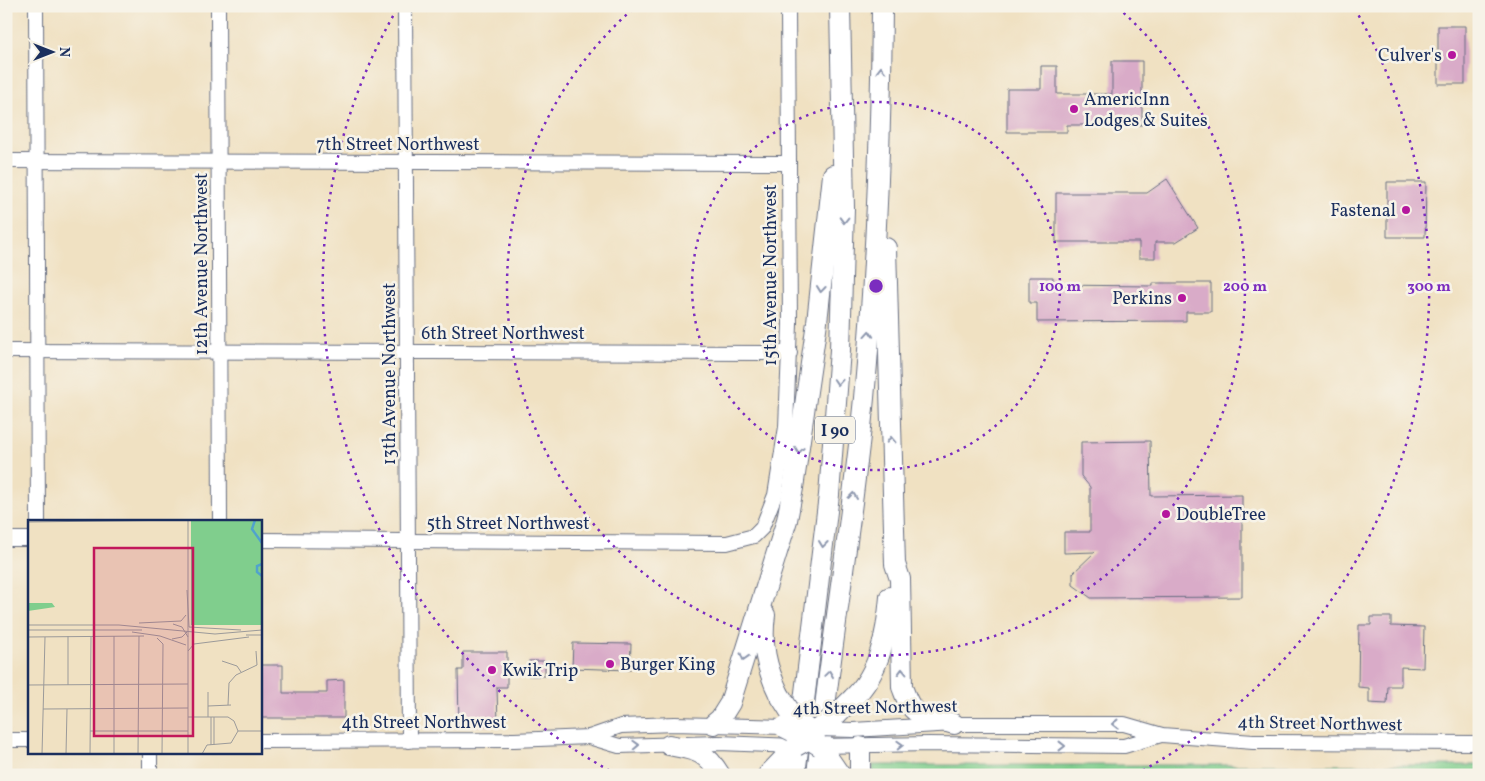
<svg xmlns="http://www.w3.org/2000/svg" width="1485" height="781" viewBox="0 0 1485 781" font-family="Vollkorn,serif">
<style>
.green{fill:#80ce8d;stroke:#4e7e76}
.building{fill:#d9abc8}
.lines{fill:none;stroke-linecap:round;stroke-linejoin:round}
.minor-casing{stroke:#666d81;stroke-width:16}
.highway-casing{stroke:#666d81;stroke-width:22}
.minor{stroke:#fff;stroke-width:14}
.highway{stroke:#fff;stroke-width:20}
.minor-bridge-casing{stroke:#666d81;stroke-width:16;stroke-linecap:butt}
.highway-bridge-casing{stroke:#666d81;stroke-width:22;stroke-linecap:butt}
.minor-bridge{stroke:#fff;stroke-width:14}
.highway-bridge{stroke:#fff;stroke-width:20}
.oneway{stroke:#8d97ae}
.ring{fill:none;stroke:#7b2cbf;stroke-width:2.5;stroke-dasharray:2.5 5}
.poi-dot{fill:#b5179e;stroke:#f7f3e8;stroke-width:2}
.labels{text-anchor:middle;stroke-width:5;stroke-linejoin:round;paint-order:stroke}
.shield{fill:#f7f3e8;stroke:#5d6a87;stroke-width:1}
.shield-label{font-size:16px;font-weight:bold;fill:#1b2f5e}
.poi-label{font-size:18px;fill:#1b2f5e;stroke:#f7f3e8;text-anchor:start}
.street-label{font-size:18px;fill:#1b2f5e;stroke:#f7f3e8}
.inset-river{fill:none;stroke:#51a3cc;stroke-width:2.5}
.inset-road{fill:none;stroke:#9b9a9a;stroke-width:1}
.view{fill:#c2185b;fill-opacity:0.15;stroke:#c2185b;stroke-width:2.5}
.inset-edge{fill:none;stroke:#1b2f5e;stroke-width:2.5}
.centre{fill:#7b2cbf;stroke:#f7f3e8;stroke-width:2.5}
.ring-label{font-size:15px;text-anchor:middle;font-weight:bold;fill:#7b2cbf;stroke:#f7f3e8;stroke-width:5;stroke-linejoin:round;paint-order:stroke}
</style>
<rect width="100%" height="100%" fill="#f7f3e8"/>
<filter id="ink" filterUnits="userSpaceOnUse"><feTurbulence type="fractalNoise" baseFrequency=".02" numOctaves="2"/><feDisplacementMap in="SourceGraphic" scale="10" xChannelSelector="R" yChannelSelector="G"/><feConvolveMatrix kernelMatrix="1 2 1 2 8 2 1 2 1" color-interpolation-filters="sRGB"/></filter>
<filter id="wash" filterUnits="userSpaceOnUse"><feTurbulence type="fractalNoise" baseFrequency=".0096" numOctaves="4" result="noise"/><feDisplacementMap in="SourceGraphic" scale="20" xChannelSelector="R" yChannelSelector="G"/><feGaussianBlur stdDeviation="1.12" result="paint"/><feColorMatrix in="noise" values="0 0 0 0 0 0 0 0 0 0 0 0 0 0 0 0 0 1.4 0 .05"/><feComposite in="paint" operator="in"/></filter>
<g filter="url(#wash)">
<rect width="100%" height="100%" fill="#f0e1c2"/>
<rect class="green" x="873" y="765" width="606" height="10"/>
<g id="blocks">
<g class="building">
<rect x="1438" y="26" width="27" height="58"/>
<path d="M1112 61H1142V125H1067V132H1007V89H1041V66H1057V94H1112Z"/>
<path d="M1167 179 1198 228 1176 242H1155V258H1139V242H1056V193H1147Z"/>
<path d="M1387 182H1426L1425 237H1387Z"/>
<path d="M1029 277H1053V285L1153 286V283H1211V312H1186V321L1037 322V303H1029Z"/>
<path d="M1150 441 1151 496 1242 495V597L1091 598 1073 585V573L1095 552 1064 553V532H1090V487L1081 476V442Z"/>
<path d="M1371 617H1391V626L1424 627 1423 668 1401 667V686H1388L1387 704 1369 703V688L1358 687 1359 625H1371Z"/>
<path d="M573 643 631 644 630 670 572 668Z"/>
<path d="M463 652H507V687H497L498 726H459L458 670H463Z"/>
<rect x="529" y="661" width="16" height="15"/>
<path d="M260 665H283V693H327V681L344 680V718H260Z"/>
</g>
</g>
</g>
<g filter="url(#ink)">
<use href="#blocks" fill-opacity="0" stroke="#666d81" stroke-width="1"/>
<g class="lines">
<defs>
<g id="minor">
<path d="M36 6 38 521"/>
<path d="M218 6 220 521"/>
<path d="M405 6 409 741"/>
<path d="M6 161 789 163"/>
<path d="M6 351 790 353"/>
<path d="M6 539H29"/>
<path d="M260 540 727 543 754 536 762 528 775 495 786 427 790 324 788 6"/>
<path d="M853 730 954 724H1124L1162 735 1253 742 1479 743"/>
<path d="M589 737 619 746 719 743 796 746"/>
<path d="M6 740H29"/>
<path d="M260 741 514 740 589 737 621 726 674 724 784 727"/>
<path d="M820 746 929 744 1124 746 1161 735"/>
<path d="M150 752V775"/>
</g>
<g id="highway">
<path d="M886 248 895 564 900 579 902 687C905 694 907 703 913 709 922 718 941 720 954 724"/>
<path d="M765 615C761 644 766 667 779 694"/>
<path d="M853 698C880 673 887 632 890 597"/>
<path d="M714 724 720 719 730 703 787 520 793 488 817 322 833 175"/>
<path d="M669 745C695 750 705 750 720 775"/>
<path d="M820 746 840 775"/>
<path d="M860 747V775"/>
<path d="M768 775 796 746"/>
<path d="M795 775 829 495 840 350 844 208 840 6"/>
<path d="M817 775C830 649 852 524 864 398 876 267 881 137 882 6"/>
</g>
</defs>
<use href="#minor" class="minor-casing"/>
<use href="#highway" class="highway-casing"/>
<use href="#minor" class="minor"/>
<use href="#highway" class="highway"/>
<defs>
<path id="minor-bridge" d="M818 729 853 730"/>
<g id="highway-bridge">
<path d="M779 694 791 713 807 729"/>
<path d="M784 727 802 736"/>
<path d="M818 729 835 716 853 698"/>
<path d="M796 746 809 739 820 746"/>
</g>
</defs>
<use href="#minor-bridge" class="minor-bridge-casing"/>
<use href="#highway-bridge" class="highway-bridge-casing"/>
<use href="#minor-bridge" class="minor-bridge"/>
<use href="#highway-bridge" class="highway-bridge"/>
</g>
<defs><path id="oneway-chevron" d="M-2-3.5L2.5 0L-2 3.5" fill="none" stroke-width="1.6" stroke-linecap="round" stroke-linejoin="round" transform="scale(1.25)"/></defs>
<g class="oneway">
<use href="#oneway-chevron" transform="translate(881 70) rotate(-90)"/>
<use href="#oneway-chevron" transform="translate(844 220) rotate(91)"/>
<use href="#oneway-chevron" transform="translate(821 289) rotate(96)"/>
<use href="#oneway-chevron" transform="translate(869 334) rotate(-86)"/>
<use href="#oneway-chevron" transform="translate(838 382) rotate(94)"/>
<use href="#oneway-chevron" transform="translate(891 440) rotate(-92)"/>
<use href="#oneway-chevron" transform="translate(799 450) rotate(98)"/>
<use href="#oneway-chevron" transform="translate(853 496) rotate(-83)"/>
<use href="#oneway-chevron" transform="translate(823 544) rotate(97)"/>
<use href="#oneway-chevron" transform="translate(744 657) rotate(107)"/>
<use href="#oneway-chevron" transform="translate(902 672) rotate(-91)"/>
<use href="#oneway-chevron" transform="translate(829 674) rotate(-82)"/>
<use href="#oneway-chevron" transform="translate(1115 724) rotate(180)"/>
<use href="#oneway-chevron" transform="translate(636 745) rotate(-2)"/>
<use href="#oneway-chevron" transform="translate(900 745) rotate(-2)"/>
<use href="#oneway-chevron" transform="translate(1062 746)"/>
</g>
</g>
<g class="ring">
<circle cx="876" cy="286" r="184"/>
<path d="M1118 8A369 369 0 1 1 634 8"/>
<path d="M616 774A553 553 0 0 1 397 9M1355 9A553 553 0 0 1 1136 774"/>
</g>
<g class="poi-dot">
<circle cx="1452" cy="55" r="5"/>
<circle cx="1074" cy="109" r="5"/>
<circle cx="1406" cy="210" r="5"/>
<circle cx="1182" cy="298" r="5"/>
<circle cx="1166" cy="514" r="5"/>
<circle cx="610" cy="664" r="5"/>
<circle cx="492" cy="670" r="5"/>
</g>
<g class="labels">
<rect class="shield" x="815" y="416.5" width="40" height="27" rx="4"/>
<g class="shield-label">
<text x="835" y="436">I 90</text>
</g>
<g class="poi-label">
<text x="1442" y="61" text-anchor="end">Culver's</text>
<text x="1084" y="105">AmericInn<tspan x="1084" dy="21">Lodges &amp; Suites</tspan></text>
<text x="1396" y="216" text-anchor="end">Fastenal</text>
<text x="1172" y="304" text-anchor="end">Perkins</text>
<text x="1176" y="520">DoubleTree</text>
<text x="620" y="670">Burger King</text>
<text x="502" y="676">Kwik Trip</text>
</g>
<g class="street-label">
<text x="398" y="150">7th Street Northwest</text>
<text transform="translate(201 264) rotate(-90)" y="6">12th Avenue Northwest</text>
<text transform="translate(770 275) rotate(-90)" y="6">15th Avenue Northwest</text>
<text x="503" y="339">6th Street Northwest</text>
<text transform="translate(389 374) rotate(-90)" y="6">13th Avenue Northwest</text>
<text x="508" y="529">5th Street Northwest</text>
<text transform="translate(875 707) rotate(-1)" y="6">4th Street Northwest</text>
<text x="424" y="728">4th Street Northwest</text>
<text transform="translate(1320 723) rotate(1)" y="6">4th Street Northwest</text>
</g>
</g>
<g transform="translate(28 520)">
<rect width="234" height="234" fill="#f0e1c2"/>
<path d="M163 0H234V105H163ZM0 83H24L27 87 0 91Z" fill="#80ce8d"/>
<path class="inset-river" d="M227 0 224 9 234 23M234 44 229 46V52L234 56"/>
<path class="inset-road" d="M0 2 160 0M159 70 161 107M111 103 153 101 158 95M145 104 154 107 160 117M0 105H91L187 114 234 110M161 107 213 110M0 110H114M104 112 132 116 158 125M218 115H234M0 117 116 116M129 118 135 124 134 234M144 119 154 117 160 111M160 131 166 124 221 117M194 141 209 146 213 152M0 165 160 164M40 165V116M200 185 201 163 208 155 229 145 228 131M180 186 203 185M15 189 160 188M160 197H200L206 201 210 211M180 197V172M183 197V225M186 197V225M62 211H160M210 211H234M14 234 17 117M38 234 39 189M62 234 63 116M86 234V116M110 234 111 116M160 234V0M174 234 179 225 203 223 210 211"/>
<path class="view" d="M66 28H165V216H66Z"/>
<rect width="234" height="234" class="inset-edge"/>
</g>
<circle cx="876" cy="286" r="8" class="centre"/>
<g class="ring-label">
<text x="1060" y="291">100 m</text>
<text x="1245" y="291">200 m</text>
<text x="1429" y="291">300 m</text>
</g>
<rect width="1485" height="781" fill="none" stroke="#f7f3e8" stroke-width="25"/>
<g transform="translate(52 52) rotate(90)" stroke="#f7f3e8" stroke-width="4" paint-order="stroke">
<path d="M0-4L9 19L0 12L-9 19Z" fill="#1b2f5e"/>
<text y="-8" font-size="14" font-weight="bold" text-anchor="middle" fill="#1b2f5e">N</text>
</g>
</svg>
